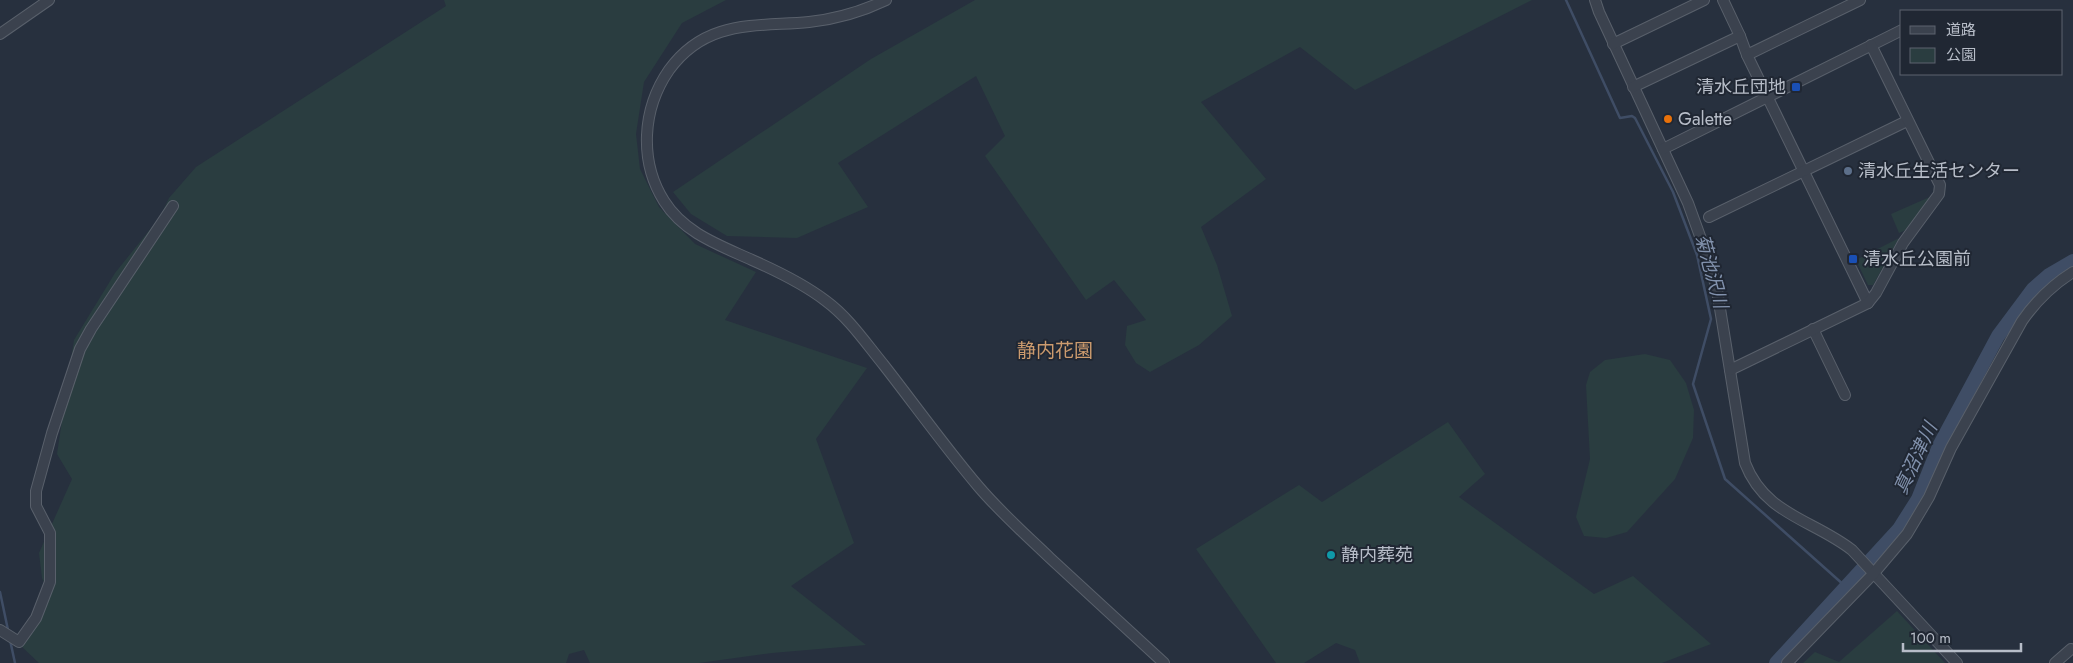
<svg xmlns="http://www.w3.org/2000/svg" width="2073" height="663" viewBox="0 0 2073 663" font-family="Jost,'Noto Sans JP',sans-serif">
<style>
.green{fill:#2a3d40}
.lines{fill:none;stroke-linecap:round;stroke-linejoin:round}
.stream{stroke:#3f4d65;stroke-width:2.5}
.river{stroke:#3f4d65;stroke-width:14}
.minor-casing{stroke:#59606b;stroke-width:12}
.minor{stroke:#3b424e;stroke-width:10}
.transit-dot{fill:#1a4fb4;stroke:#202733;stroke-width:2}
.food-dot{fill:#e8710a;stroke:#202733;stroke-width:2}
.service-dot{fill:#5c6f8a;stroke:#202733;stroke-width:2}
.culture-dot{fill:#0f9aa8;stroke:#202733;stroke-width:2}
.labels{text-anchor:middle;stroke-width:4;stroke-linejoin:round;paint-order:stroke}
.poi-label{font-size:18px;fill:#b7bdc8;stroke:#202733;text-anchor:start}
.water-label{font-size:19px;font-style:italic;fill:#8292ad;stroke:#202733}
.neighbourhood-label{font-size:19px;fill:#cc9b6e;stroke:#202733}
</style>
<rect width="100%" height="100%" fill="#27303e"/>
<g class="green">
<path d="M444 0H726L682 23 644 82 636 134 640 169 659 207 695 244 756 272 725 320 867 368 816 439 854 543 791 586 866 645 772 653 699 663H590L584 650 569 654 566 663H39L20 645 50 595 42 578 39 553 72 479 57 454 74 340 115 273 160 217 169 198 196 167 446 6Z"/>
<path d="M975 0H1532L1355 90 1300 47 1201 102 1266 179 1201 227 1217 265 1232 316 1199 345 1150 372 1136 363 1125 345 1127 326 1146 320 1114 280 1086 300 985 156 1005 136 976 76 838 163 868 207 797 238 727 236 691 214 673 192 871 59Z"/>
<path d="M1932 196 1906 230 1899 233 1891 214Z"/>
<path d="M1899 238 1873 285H1868L1856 260Z"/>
<path d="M1645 354 1670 360 1686 383 1694 410 1693 438 1675 479 1627 532 1606 538 1584 536 1576 517 1590 459 1586 385 1590 372 1605 360Z"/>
<path d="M1448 422 1485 474 1459 497 1594 594 1633 576 1711 644 1662 663H1360L1355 650 1336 643 1304 663H1276L1196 549 1299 485 1322 502Z"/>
<path d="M1897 611 1945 663H1803L1815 652 1839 662Z"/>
</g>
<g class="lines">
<g class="stream">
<path d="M1566 0 1620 118 1632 116 1635 118 1673 192 1697 255 1711 319 1693 384 1725 479 1845 586"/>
<path d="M0 592 8 630"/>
<path d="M10 640 15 663"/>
</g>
<path class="river" d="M1776 663 1899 529 1918 499 1939 446 1998 336 2033 289 2049 275 2073 261"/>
<defs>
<g id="minor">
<path d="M886 0C861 12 836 19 809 22 755 27 706 19 669 70 642 109 639 161 664 201 684 233 719 245 752 260 777 271 804 284 826 301 849 318 865 342 883 364 915 405 945 447 978 486 1000 512 1026 535 1050 558 1088 593 1126 628 1164 663"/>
<path d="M1595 0 1599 12 1688 203 1709 261 1717 290 1745 463C1765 515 1812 519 1852 550L1957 663"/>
<path d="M1723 0 1740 36 1747 55"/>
<path d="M1860 0 1747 55 1868 303"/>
<path d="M0 34 49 0"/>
<path d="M1613 44 1704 0"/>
<path d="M1633 87 1740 36"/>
<path d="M1663 149 1902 30"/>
<path d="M1709 217 1907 121"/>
<path d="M1813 329 1845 395"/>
<path d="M1730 370 1868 303 1876 293 1903 243 1939 194 1940 185 1871 45"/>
<path d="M0 630 19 642 36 618 50 582V533L36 506V491L52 433 80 349 91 329 173 206"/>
<path d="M1787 663 1874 573 1907 534 1929 497 1951 448 2022 321C2036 301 2052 285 2073 272"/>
<path d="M2055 663 2071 649"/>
</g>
</defs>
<use href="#minor" class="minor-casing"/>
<use href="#minor" class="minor"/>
</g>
<g class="transit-dot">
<rect x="1791" y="82" width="10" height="10" rx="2.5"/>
<rect x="1848" y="254" width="10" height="10" rx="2.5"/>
</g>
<circle class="food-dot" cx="1668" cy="119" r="5"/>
<circle class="service-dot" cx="1848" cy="171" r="5"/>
<circle class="culture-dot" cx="1331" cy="555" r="5"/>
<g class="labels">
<g class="poi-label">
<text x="1786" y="93" text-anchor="end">清水丘団地</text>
<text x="1678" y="125">Galette</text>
<text x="1858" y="177">清水丘生活センター</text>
<text x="1863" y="265">清水丘公園前</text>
<text x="1341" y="561">静内葬苑</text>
</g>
<g class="water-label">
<text transform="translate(1712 271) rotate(75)" y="7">菊池沢川</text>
<text transform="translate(1915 458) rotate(-65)" y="7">真沼津川</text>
</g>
<g class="neighbourhood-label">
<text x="1055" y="357">静内花園</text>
</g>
</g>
<rect x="1900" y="10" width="162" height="65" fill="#202733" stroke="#5c636f"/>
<rect x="1910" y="26" width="25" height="8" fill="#3b424e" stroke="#5c636f"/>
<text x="1946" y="35" font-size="15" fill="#b7bdc8">道路</text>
<rect x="1910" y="48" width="25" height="15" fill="#2a3d40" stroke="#5c636f"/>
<text x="1946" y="60" font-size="15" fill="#b7bdc8">公園</text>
<path d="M1903 643v8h118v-8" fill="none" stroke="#b7bdc8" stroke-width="2.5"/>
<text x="1910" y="643" font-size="15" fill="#b7bdc8" stroke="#202733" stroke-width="4" paint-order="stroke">100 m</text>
</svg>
